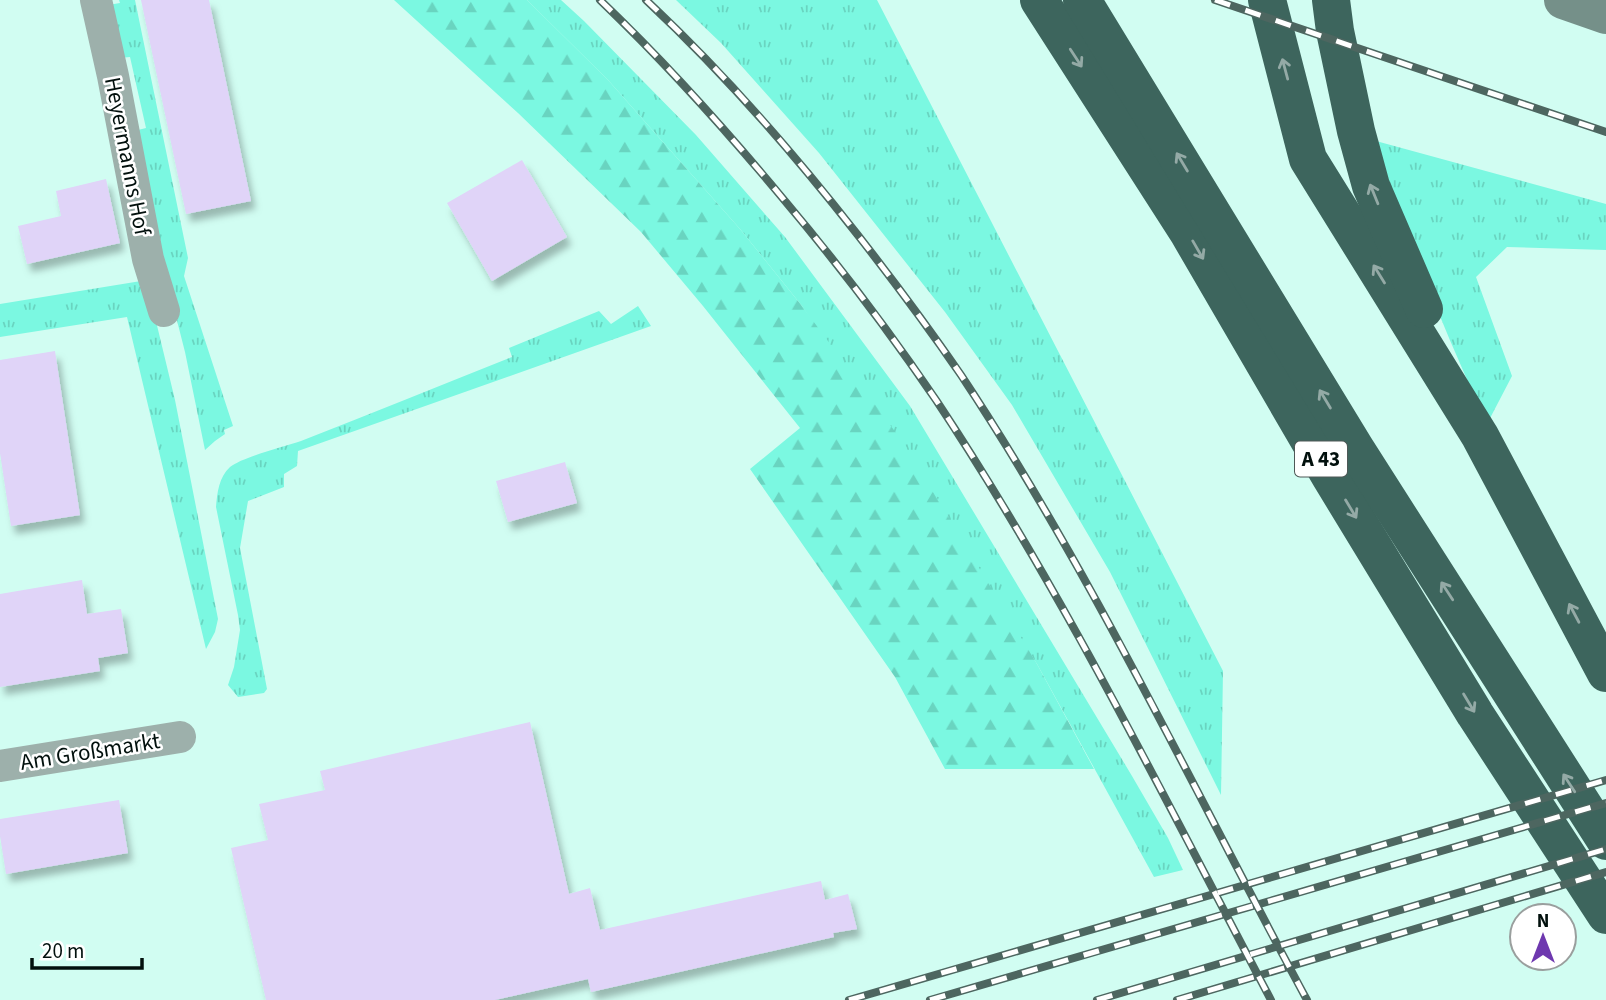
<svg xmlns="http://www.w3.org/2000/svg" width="1606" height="1000" viewBox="0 0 1606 1000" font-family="'Source Sans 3',sans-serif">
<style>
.grass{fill:url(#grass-tufts)}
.forest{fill:url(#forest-firs)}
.building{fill:#e0d4f8;filter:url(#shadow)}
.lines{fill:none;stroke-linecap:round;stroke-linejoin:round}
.street{stroke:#9db0ab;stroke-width:32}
.secondary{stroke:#759089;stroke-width:38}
.highway{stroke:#3d655d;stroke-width:38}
.rail-casing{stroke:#4d6660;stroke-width:8}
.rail{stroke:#fff;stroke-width:5;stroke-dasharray:16;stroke-linecap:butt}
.oneway{stroke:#94aaa6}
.labels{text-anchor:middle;stroke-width:5;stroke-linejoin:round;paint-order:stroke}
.shield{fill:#fff;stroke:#4e5856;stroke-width:2}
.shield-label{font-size:21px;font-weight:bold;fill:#02100d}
.street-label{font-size:23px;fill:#02100d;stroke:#fff}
</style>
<defs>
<pattern id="grass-tufts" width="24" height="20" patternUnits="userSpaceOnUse" patternTransform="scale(1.75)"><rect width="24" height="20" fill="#7bf8e1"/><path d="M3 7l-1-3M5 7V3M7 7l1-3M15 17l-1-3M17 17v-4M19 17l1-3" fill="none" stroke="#69d4c0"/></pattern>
<pattern id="forest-firs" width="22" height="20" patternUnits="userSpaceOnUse" patternTransform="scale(1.75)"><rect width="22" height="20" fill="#7bf8e1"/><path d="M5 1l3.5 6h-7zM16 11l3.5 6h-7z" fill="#69d4c0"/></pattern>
<filter id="shadow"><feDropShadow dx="4.5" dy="8" stdDeviation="3.5" flood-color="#0004"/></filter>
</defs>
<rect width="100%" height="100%" fill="#d1fdf2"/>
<g class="grass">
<path d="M119 0H135L188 258 184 276 233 426 224 430 225 434 215 441 205 450 185 352 156 238 134 131 146 128 130 57 119 58 108 5 120 3Z"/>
<path d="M527 0H561L584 21 696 135 785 237 910 406 1132 776 1168 838 1183 870 1154 877 1037 664 802 306 740 229 608 80Z"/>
<path d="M676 0H877L1223 671 1221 795 1110 572 1012 405 945 312 819 153 721 43Z"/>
<path d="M1376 141 1606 204V250L1507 247 1476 277 1512 376 1487 424C1445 332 1406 238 1376 141Z"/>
<path d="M141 281 154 313 175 400 218 619 215 632 206 649 127 317 0 337V304Z"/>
<path d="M638 306 651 326 298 451 297 466 284 474V487L248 501 240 548 267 689 264 693 238 697 228 685 234 667 240 630 238 615 216 507C217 493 219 477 230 467 243 457 283 447 301 441 371 414 441 385 512 357L509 348 599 311 611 324Z"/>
</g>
<path class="forest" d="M394 0H527L608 80 740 229 802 306 905 445 1037 664 1094 769H945L895 677 750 469 800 428 703 306 641 232 518 113Z"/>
<g class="building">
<path d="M141 0H209L251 201 186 214Z"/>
<path d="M522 160 567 237 492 281 447 203Z"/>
<path d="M106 179 120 243 27 264 18 226 61 216 56 191Z"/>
<path d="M55 351 80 515 11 526 0 453V360Z"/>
<path d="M565 462 577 503 508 522 496 481Z"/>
<path d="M82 580 87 614 121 609 128 653 98 658 100 671 0 687V594Z"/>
<path d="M530 722 569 894 590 888 600 930 821 881 825 900 848 894 857 929 833 933 834 937 591 992 588 979 495 1000H266L231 848 268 840 259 804 325 790 320 771Z"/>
<path d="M119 800 128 853 6 874 0 836V819Z"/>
</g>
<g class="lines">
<g class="street">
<path d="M96 0 113 76 148 259 164 311"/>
<path d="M0 766 180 737"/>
</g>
<path class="secondary" d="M1563 0 1606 15"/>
<g class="highway">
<path d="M1039 0 1188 232 1330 476 1475 714 1606 915"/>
<path d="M1082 0 1355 448 1606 841"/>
<path d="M1267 0 1308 159 1480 436 1606 673"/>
<path d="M1331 0 1335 31 1356 131 1371 186 1424 309"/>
</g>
<defs>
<g id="rail">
<path d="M600 0C666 63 727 131 785 201 839 265 889 331 936 400 1063 591 1164 798 1271 1000"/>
<path d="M646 0C723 72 792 151 857 234 893 280 928 327 961 375 1093 574 1194 791 1307 1000"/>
<path d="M1215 0 1606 132"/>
<path d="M849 1000 1606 780"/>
<path d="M930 1000 1606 803"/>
<path d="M1097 1000 1606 849"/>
<path d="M1177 1000 1606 872"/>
</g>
</defs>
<use href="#rail" class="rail-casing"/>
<use href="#rail" class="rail"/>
</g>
<defs><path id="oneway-shaft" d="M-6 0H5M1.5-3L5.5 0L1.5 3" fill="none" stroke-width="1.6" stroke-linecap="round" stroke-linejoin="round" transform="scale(1.75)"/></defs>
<g class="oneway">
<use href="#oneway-shaft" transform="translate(1076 58) rotate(57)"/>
<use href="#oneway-shaft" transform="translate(1285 69) rotate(-105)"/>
<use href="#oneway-shaft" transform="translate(1182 162) rotate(-121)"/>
<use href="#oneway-shaft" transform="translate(1374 194) rotate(-112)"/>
<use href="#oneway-shaft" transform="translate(1198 250) rotate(60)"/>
<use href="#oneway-shaft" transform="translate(1379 274) rotate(-122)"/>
<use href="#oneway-shaft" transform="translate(1325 399) rotate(-121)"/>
<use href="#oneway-shaft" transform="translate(1351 509) rotate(59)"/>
<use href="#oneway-shaft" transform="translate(1447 591) rotate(-123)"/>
<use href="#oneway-shaft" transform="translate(1574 613) rotate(-118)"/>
<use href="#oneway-shaft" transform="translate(1469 703) rotate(59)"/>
<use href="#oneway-shaft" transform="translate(1569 783) rotate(-123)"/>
</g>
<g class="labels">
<rect class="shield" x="1295" y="441.5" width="52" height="35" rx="5"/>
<g class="shield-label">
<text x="1321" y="466">A 43</text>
</g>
<g class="street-label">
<text transform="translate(128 156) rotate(79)" y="8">Heyermanns Hof</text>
<text transform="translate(90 751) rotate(-9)" y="8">Am Großmarkt</text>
</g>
</g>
<g transform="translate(1543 937)"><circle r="33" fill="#ffffff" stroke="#9a9f9e" stroke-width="2"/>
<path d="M0-5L12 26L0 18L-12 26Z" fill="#6e38af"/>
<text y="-10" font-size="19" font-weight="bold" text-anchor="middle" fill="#02100d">N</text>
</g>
<path d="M32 958v10h110v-10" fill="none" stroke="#02100d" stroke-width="3.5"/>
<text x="42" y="958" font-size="21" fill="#02100d" stroke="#ffffff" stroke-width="5" paint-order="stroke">20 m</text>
</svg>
